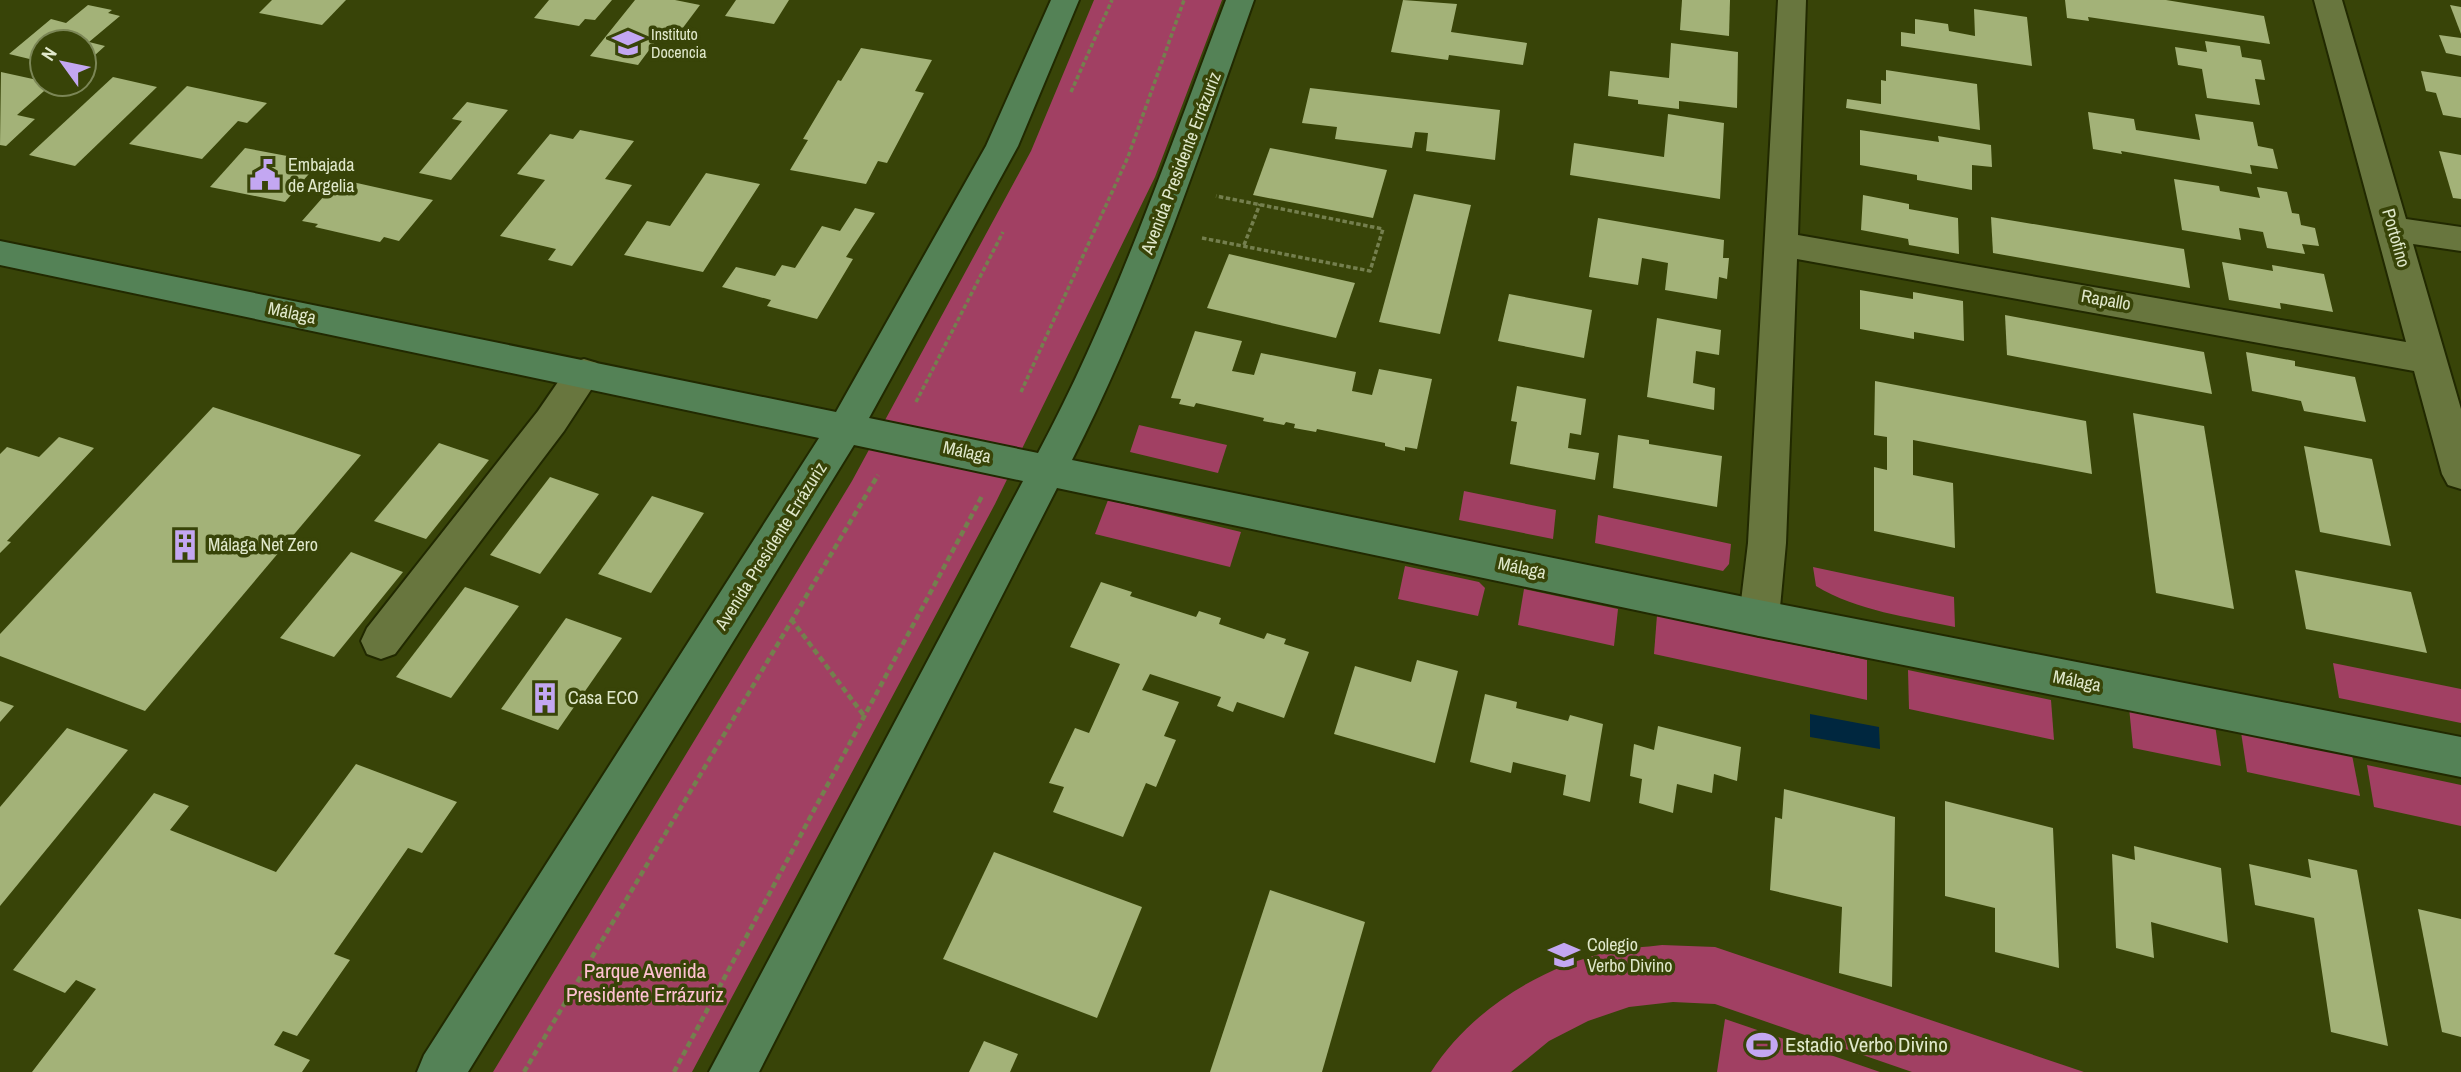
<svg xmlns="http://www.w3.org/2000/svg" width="2461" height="1072" viewBox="0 0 2461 1072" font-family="'Archivo Narrow',sans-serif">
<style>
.green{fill:#a14063}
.water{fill:#00273f}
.building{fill:#a3b278}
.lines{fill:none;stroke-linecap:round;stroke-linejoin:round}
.street-casing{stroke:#212900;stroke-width:4}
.secondary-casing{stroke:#212900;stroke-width:4}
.path-far1{stroke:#747f4e;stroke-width:3.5;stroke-dasharray:4.5 2.5;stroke-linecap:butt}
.path{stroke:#747f4e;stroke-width:4.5;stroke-dasharray:6 3.5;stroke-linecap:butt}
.street{fill:#68763e;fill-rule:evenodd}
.secondary{fill:#548256;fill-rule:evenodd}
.labels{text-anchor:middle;stroke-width:7;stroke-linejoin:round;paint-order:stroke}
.far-poi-label{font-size:16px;fill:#e0e8cb;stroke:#384408;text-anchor:start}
.street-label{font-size:18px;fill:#e0e8cb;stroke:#384408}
.poi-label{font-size:18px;fill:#e0e8cb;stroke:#384408;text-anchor:start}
.near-park-label{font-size:21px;fill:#ffc1d2;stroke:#384408}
.near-poi-label{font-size:21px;fill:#e0e8cb;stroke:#384408;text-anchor:start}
</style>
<rect width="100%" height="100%" fill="#384408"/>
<g class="green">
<path d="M1094 0H1222L1155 177 995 504 692 1072H493L852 481 1031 151Z"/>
<path d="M1139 425 1227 445 1218 473 1130 452Z"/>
<path d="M1464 491 1556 510 1553 539 1459 520Z"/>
<path d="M1108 500 1241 532 1230 567 1095 534Z"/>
<path d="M1598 515 1731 544 1729 564 1723 571 1595 543Z"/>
<path d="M1405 566 1479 582 1485 588 1478 616 1398 599Z"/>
<path d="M1813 567 1954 597 1955 627C1909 617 1857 611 1816 586Z"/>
<path d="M1524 589 1618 609 1614 646 1518 625Z"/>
<path d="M1657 615 1867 660V700L1654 654Z"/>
<path d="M2333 663 2461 689V723L2339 698Z"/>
<path d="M1908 670 2051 700 2054 740 1909 709Z"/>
<path d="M2129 707 2215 725 2221 766 2133 748Z"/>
<path d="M2241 732 2352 755 2360 796 2247 772Z"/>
<path d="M2367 765 2461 785V826L2374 807Z"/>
<path d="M1662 945 1715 947 2084 1072H1912L1715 1004 1673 1002 1629 1007 1588 1021 1549 1041 1511 1072H1431C1470 1011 1540 967 1609 952 1626 948 1645 947 1662 945Z"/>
<path d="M1725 1019 1880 1072H1717Z"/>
</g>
<path class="water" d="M1810 714 1879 727 1880 749 1810 737Z"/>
<g class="building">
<path d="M272 0H346L322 25 259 13Z"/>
<path d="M549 0H612L595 20 585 19 579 26 534 18Z"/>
<path d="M635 0H675L700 5 682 29 667 26 638 65 590 56Z"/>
<path d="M736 0H789L774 24 725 16Z"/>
<path d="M1403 0 1457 4 1451 32 1527 43 1523 65 1449 55 1448 60 1391 52Z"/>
<path d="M1682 0H1730L1729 36 1680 30Z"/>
<path d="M2065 0H2166L2264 16 2270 44 2088 17 2089 21 2067 18Z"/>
<path d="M88 5 112 10 108 13 120 16 89 42 105 46 84 65V42H42V62L9 54 51 19 66 23Z"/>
<path d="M2450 5 2461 7V34Z"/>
<path d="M1974 9 2027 17 2032 66 1901 46V32L1915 34V19L1948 24 1949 31 1975 36Z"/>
<path d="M2439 35 2461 38V56L2446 53Z"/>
<path d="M2205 41 2240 46 2242 57 2261 60 2265 80 2255 79 2260 105 2207 98 2202 69 2178 65 2175 47 2207 52Z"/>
<path d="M1671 43 1738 52 1737 108 1679 101V109L1638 104V100L1608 96 1610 71 1669 78Z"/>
<path d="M861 48 932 60 915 91 924 93 887 163 878 161 866 184 790 170 808 140 803 139 838 80 841 81Z"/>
<path d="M1886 70 1977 84 1980 130 1846 108 1847 99 1881 104V80L1886 81Z"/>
<path d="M2421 71 2461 77V118L2443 115 2436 93 2426 91Z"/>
<path d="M1 72 42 81V84H52L17 115 35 119 6 146 0 145Z"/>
<path d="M113 77 157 87 75 166 29 155Z"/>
<path d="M187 86 267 103 247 123 238 121 202 159 129 144Z"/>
<path d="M1310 88 1500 110 1495 160 1426 151 1428 133 1415 132 1412 148 1335 139 1337 127 1302 123Z"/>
<path d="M467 102 508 110 451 180 419 173 462 121 452 119Z"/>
<path d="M2088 112 2134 119 2136 130 2200 140 2195 114 2253 122 2258 146 2273 149 2278 169 2250 165 2252 174 2121 151 2122 154 2093 149Z"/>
<path d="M1668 114 1724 123 1720 199 1570 175 1574 143 1664 157Z"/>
<path d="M580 130 634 141 605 179 632 185 572 266 548 260 556 249 500 236 545 180 517 174 550 134 573 139Z"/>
<path d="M1860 130 1939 142 1938 136 1991 145 1992 167 1972 165V190L1917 180V175L1860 165Z"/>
<path d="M245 148 319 162 285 202 210 187Z"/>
<path d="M1270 148 1387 170 1373 218 1253 195Z"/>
<path d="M2439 151 2461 155V199L2453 198Z"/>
<path d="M706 173 760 184 703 272 624 255 647 221 670 226Z"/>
<path d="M339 179 433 200 399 241 384 237 380 242 315 227 318 224 302 221Z"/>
<path d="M2174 179 2219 186 2220 191 2260 198 2257 187 2287 192 2292 213 2299 214 2301 225 2315 228 2319 246 2302 244 2305 254 2267 248 2263 232 2239 228 2241 240 2182 230Z"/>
<path d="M1414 194 1471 205 1440 334 1379 322Z"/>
<path d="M1863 195 1909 204V209L1958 218 1959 254 1909 245 1908 239 1861 230Z"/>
<path d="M855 208 875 213 846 257 853 259 817 319 767 306 771 300 722 287 736 267 775 276 782 265 795 268 822 226 840 231Z"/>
<path d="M1991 217 2184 249 2190 288 1993 253Z"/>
<path d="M1598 218 1724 240 1723 258H1729L1727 279 1719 277 1717 299 1665 290 1668 263 1642 258 1638 285 1589 277Z"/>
<path d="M1229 254 1355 283 1336 338 1207 308Z"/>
<path d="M2222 262 2273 271 2272 265 2324 274 2333 312 2280 303 2281 309 2229 300Z"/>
<path d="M1860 290 1913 299V292L1963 301 1964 341 1914 332V339L1860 329Z"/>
<path d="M1509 294 1592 310 1584 358 1498 341Z"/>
<path d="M2005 315 2204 352 2212 394 2007 355Z"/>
<path d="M1657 318 1721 330 1719 355 1696 351 1693 383 1715 388 1714 410 1647 397Z"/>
<path d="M1195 331 1242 341 1232 371 1254 375 1261 353 1356 372 1352 391 1372 395 1379 369 1432 379 1417 449 1405 447V451L1385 446V443L1317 429 1316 432 1294 428 1295 424 1286 422 1284 425 1263 421 1264 418 1196 403 1194 407 1179 404 1181 399 1171 398Z"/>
<path d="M2246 352 2295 361V366L2355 377 2366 422 2304 411 2301 401 2252 391Z"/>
<path d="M1875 381 2086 421 2092 474 1913 440V475L1953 483 1955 548 1874 531V467L1887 470V437L1874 435Z"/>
<path d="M1517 386 1586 399 1581 435 1570 433 1568 448 1599 453 1595 480 1510 464 1517 422 1511 421Z"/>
<path d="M213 407 361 455 145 711 0 656V634Z"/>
<path d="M2133 413 2204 426 2234 609 2156 593Z"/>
<path d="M1618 435 1649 440V444L1722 456 1717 507 1613 488Z"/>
<path d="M59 437 94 448 7 541 11 542 0 553V454L7 447 39 457Z"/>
<path d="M439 443 489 460 426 539 374 521Z"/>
<path d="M2304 446 2372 459 2391 546 2320 532Z"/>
<path d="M550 477 599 494 540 574 490 555Z"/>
<path d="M652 496 704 513 651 593 598 574Z"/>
<path d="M351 552 403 572 334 657 280 638Z"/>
<path d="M2295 570 2411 592 2427 653 2306 629Z"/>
<path d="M1101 582 1132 592 1130 596 1196 617 1199 611 1221 618 1219 624 1264 639 1267 633 1286 639 1284 644 1309 652 1284 718 1237 702 1233 712 1217 706 1221 697 1150 674 1142 690 1179 702 1164 736 1176 740 1156 787 1146 783 1123 837 1053 812 1064 787 1049 783 1075 728 1089 733 1120 664 1070 647Z"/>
<path d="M465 587 519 606 451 698 396 677Z"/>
<path d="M566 618 622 638 558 730 501 709Z"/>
<path d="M1417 660 1458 671 1435 763 1334 734 1355 666 1411 682Z"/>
<path d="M1485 694 1517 702 1516 708 1568 721 1570 715 1603 724 1590 802 1563 795 1566 775 1513 762 1511 773 1470 762Z"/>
<path d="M0 701 14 706 0 722Z"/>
<path d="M1658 726 1741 747 1737 781 1714 774 1712 793 1677 784 1673 813 1639 803 1642 779 1630 776 1634 744 1654 750Z"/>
<path d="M67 728 128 750 0 906V807Z"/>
<path d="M356 764 457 802 422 853 408 848 334 954 350 960 297 1036 283 1031 274 1045 310 1060 302 1072H32L96 989 76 980 65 993 13 970 154 793 189 806 170 830 276 872Z"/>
<path d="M1784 789 1895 817 1892 987 1839 973 1842 907 1770 890 1775 817 1782 819Z"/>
<path d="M1945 801 2053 828 2059 968 1995 952V908L1945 896Z"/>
<path d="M2134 846 2221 868 2228 943 2151 922 2154 958 2116 948 2112 854 2135 860Z"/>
<path d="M994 852 1142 907 1097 1018 943 959Z"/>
<path d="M2308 859 2357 870 2388 1046 2331 1032 2314 918 2255 905 2249 864 2311 878Z"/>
<path d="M1270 890 1365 922 1322 1072H1210Z"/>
<path d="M2418 909 2461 919V1037L2442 1032Z"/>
<path d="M984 1041 1018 1054 1010 1072H969Z"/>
</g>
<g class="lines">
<defs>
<g id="street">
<path d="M1778 0H1806L1798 235 2406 342 2314 0H2342L2406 219 2461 227V251L2413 244 2461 409V489L2448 485 2442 474 2414 371 1797 259 1786 543 1779 618 1773 630 1759 636 1745 630 1739 618 1748 543Z"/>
<path d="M584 359 597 363 602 373 564 431 395 654 381 659 367 654 361 641 367 628 538 411 571 363Z"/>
</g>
<path id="secondary" d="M1051 0H1079L1018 146 869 418 1038 453C1115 309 1168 153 1226 0H1254C1199 155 1147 313 1072 460L1759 600 2461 737V777L1759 636 1057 488 759 1072H709L1023 481 854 445 468 1072H417L424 1055 819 438 0 265V241L836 412 986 146Z"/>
</defs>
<use href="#street" class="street-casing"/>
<use href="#secondary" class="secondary-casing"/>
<g class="path-far1">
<path d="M1071 92 1112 0"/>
<path d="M1202 238 1370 271 1383 229 1216 196"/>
<path d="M1244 245 1260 204"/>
<path d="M1021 392 1128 157 1184 0"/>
<path d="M916 402 1003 232"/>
</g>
<g class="path">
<path d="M791 619 865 717"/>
<path d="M524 1072 878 475"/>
<path d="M674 1072 982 496"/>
</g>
<use href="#street" class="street"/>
<use href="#secondary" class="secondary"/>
</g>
<defs>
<symbol id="school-bare" viewBox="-9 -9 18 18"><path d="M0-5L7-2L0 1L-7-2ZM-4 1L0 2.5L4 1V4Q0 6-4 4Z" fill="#c3a7f2" stroke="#384408" stroke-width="2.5" paint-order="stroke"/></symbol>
<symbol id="civic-bare" viewBox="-9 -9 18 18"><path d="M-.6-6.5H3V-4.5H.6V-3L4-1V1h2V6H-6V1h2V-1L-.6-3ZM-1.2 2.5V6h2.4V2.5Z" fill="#c3a7f2" stroke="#384408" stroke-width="2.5" paint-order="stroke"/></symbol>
<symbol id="building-bare" viewBox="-9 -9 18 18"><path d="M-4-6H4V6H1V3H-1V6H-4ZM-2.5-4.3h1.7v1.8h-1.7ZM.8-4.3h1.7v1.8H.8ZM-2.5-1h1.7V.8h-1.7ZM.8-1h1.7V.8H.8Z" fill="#c3a7f2" stroke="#384408" stroke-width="2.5" paint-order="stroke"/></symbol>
<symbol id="stadium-bare" viewBox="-9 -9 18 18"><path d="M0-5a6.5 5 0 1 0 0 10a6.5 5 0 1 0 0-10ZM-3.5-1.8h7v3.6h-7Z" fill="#c3a7f2" stroke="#384408" stroke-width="2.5" paint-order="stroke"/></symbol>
</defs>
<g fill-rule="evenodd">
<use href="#school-bare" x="606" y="21" width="44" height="44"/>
<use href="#civic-bare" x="243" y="153" width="44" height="44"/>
<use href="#building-bare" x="163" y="523" width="44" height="44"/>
<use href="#building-bare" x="523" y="676" width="44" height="44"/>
<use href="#school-bare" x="1542" y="933" width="44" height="44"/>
<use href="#stadium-bare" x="1740" y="1023" width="44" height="44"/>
</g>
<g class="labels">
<g class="far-poi-label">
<text x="651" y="40">Instituto<tspan x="651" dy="18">Docencia</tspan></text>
</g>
<g class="street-label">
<text transform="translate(1181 163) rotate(-69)" y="6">Avenida Presidente Errázuriz</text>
<text transform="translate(2396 238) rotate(74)" y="6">Portofino</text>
<text transform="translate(2106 300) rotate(10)" y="6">Rapallo</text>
<text transform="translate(292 313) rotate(12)" y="6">Málaga</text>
<text transform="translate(967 452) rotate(12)" y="6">Málaga</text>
<text transform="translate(771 546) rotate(-58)" y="6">Avenida Presidente Errázuriz</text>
<text transform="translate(1522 568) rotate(12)" y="6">Málaga</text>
<text transform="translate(2077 681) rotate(11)" y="6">Málaga</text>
</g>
<g class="poi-label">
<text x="288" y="171">Embajada<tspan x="288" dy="21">de Argelia</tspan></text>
<text x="208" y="551">Málaga Net Zero</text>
<text x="568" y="704">Casa ECO</text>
<text x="1587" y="951">Colegio<tspan x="1587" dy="21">Verbo Divino</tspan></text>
</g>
<g class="near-park-label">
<text x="645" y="978">Parque Avenida<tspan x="645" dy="24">Presidente Errázuriz</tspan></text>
</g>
<g class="near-poi-label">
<text x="1785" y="1052">Estadio Verbo Divino</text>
</g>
</g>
<g transform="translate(63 63) rotate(303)"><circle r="33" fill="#384408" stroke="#7b8656" stroke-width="2"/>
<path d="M0-5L12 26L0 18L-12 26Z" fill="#c3a7f2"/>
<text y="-10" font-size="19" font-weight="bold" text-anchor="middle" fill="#e0e8cb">N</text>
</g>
</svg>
